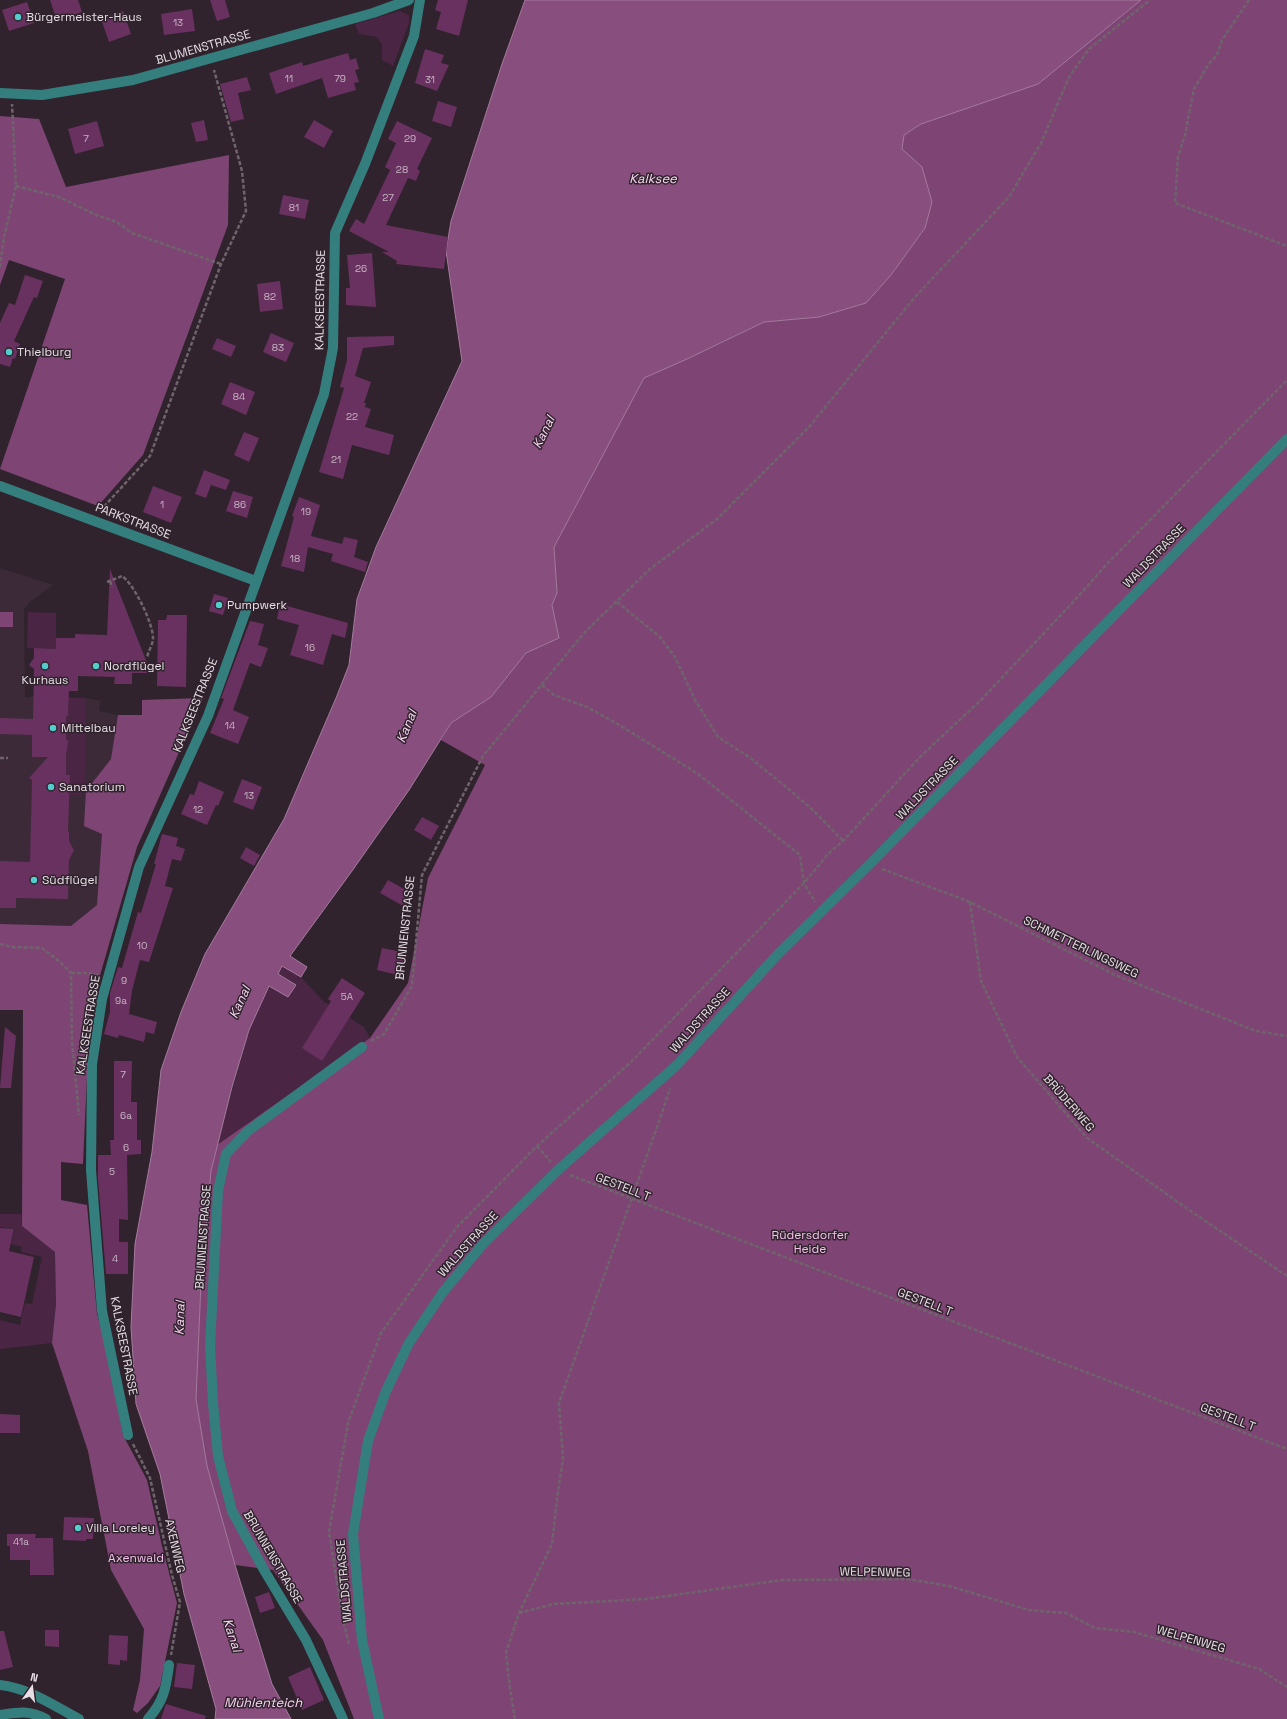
<svg xmlns="http://www.w3.org/2000/svg" width="1287" height="1719" viewBox="0 0 1287 1719" font-family="'Space Grotesk',sans-serif">
<style>
.built{fill:#3c2a38}
.green{fill:#4a2544}
.forest{fill:#7e4574}
.water{fill:#884f7e;stroke:#a47a9d}
.building{fill:#68315f}
.lines{fill:none;stroke-linecap:round;stroke-linejoin:round}
.path{stroke:#6f646c;stroke-width:2.5;stroke-dasharray:4 2;stroke-linecap:butt}
.minor{stroke:#357e7e;stroke-width:10}
.poi-dot{fill:#52cdcc;stroke:#30232d;stroke-width:1.5}
.labels{text-anchor:middle;stroke-width:3;stroke-linejoin:round;paint-order:stroke}
.number-label{font-size:10px;fill:#c7b4c4}
.poi-label{font-size:12px;fill:#e7dfe5;stroke:#30232d;text-anchor:start}
.street-label{font-size:12px;fill:#e7dfe5;stroke:#30232d}
.park-label{font-size:12px;fill:#f5c2eb;stroke:#30232d}
.water-label{font-size:13px;font-style:italic;fill:#f8d6f1;stroke:#30232d}
</style>
<rect width="100%" height="100%" fill="#30232d"/>
<path class="built" d="M0 568 53 585 31 601 24 609 25 698 34 696 86 698 100 701 99 711 118 715H142V700L203 698 137 847 90 1010H0Z"/>
<g class="green">
<path d="M400 11 409 15V23L393 66 382 60V45L377 37 359 34 355 24Z"/>
<path d="M28 612 56 613V649L27 648Z"/>
<path d="M66 698H86L85 792H82V795H69L70 775H64L66 751H67L68 740H66Z"/>
<path d="M282 965 301 977 323 1001 364 1027 370 1038 217 1145 249 1030 269 985 288 996 296 985 278 974Z"/>
<path d="M0 1214H21L22 1226 55 1252 56 1304 52 1343 0 1349V1320L20 1325 25 1303 32 1304 42 1257 21 1252 22 1247 11 1244 15 1229 0 1227Z"/>
</g>
<g class="forest">
<path d="M1141 0H1287V1719H354L323 1640 273 1570 235 1565 207 1466 196 1399 201 1283 211 1171 217 1145 370 1038 408 983 428 878 485 765 441 740 451 723 491 697 526 653 559 638 552 605 557 593 554 547 644 377 687 359 764 322 819 317 866 303 891 275 925 228 922 167 901 149 904 135 921 124 1038 83Z"/>
<path d="M0 116 39 119 66 187 229 155 228 225 143 455 98 506 0 469 65 279 9 260 0 285Z"/>
<rect x="0" y="612" width="13" height="15"/>
<path d="M203 698 137 847 90 1010 83 1164 61 1162V1200L87 1205 97 1314 106 1345 123 1435 147 1480 162 1546 177 1603 160 1686 148 1703 137 1713 133 1710 140 1680 144 1629 111 1570 88 1451 52 1343 56 1304 55 1252 22 1226 23 1010H0V924L71 926 97 905 102 834 84 826 86 791 111 759 118 715H142V700Z"/>
</g>
<path class="water" d="M525 0H1141L1038 84 921 124 904 135 902 149 922 167 932 202 925 228 891 275 866 303 819 317 764 322 687 359 644 378 554 547 557 593 552 605 559 638 526 653 491 697 451 723 409 790 352 871 290 956 307 967 301 977 282 966 278 974 296 985 288 997 269 986 249 1030 232 1087 211 1171 201 1283 196 1399 207 1466 235 1565 272 1684 291 1719H215L216 1709 184 1594 160 1474 136 1404 131 1327 135 1244 152 1152 161 1070 181 1012 205 954 284 819 336 698 349 665 357 599 376 547 462 361 446 251 451 221 502 64Z"/>
<g class="building">
<path d="M50 0H78L82 12 57 21Z"/>
<path d="M210 0H225L230 17 217 21Z"/>
<path d="M438 0H468L459 36 436 29 441 12 435 10Z"/>
<path d="M27 2 34 23 9 31 2 10Z"/>
<path d="M192 9 195 31 164 35 161 14Z"/>
<path d="M123 11 131 34 109 42 101 19Z"/>
<path d="M425 49 444 55 441 63 449 65 437 91 415 83Z"/>
<path d="M348 53 350 60 356 58 359 69 355 70 359 82 354 83 356 90 328 98 322 78 276 94 269 73 302 62 303 66Z"/>
<path d="M247 77 251 90 238 93 244 119 231 122 220 84Z"/>
<path d="M438 101 457 107 451 127 432 121Z"/>
<path d="M204 120 208 140 196 142 191 123Z"/>
<path d="M314 120 333 131 324 148 304 137Z"/>
<path d="M97 121 104 146 75 154 68 129Z"/>
<path d="M397 121 432 138 417 169 420 171 416 181 408 178 386 225 448 237 444 269 396 264 397 261 382 252H389L349 231 356 219 364 224 390 170 385 167 396 143 388 139Z"/>
<path d="M283 195 309 200 305 219 279 214Z"/>
<path d="M372 253 376 307 346 305V288H350L347 255Z"/>
<path d="M25 275 43 281 37 298 34 297 14 341 20 344 15 359 13 358 10 367 0 364V323L9 303 15 305Z"/>
<path d="M280 281 283 309 260 312 257 284Z"/>
<path d="M271 333 294 343 286 362 263 352Z"/>
<path d="M394 336V345L363 348 355 376 371 382 364 403H366L365 407 371 409 365 427 394 435 389 455 352 445 343 479 319 472 344 388 340 387 347 360V337Z"/>
<path d="M217 338 236 346 231 357 212 349Z"/>
<path d="M230 382 255 392 246 415 221 404Z"/>
<path d="M244 432 259 438 249 462 234 455Z"/>
<path d="M204 470 230 480 226 490 211 485 206 498 195 494Z"/>
<path d="M153 486 182 497 171 523 143 512Z"/>
<path d="M233 491 253 497 247 518 226 511Z"/>
<path d="M299 497 320 505 311 536 342 544 344 537 358 540 354 557 368 562 365 572 331 561 333 554 308 547 304 572 281 566 294 517 292 516Z"/>
<path d="M110 569 151 673H132V684H114L115 677 78 676V691H69L68 716H66V740H68L67 752 66 751V775H70L68 832H69V841L74 850 69 860 68 899 16 898V908H0V861L30 862 32 780 29 778 48 757H32V735L0 734V718L33 719 34 669 29 665 34 658V648L56 649V638H75V634L107 635Z"/>
<path d="M214 594 228 598 223 615 209 611Z"/>
<path d="M280 604 348 623 345 638 332 634 323 665 290 655 299 625 277 619Z"/>
<path d="M167 615H187L186 687 157 686 158 620H166Z"/>
<path d="M250 621 264 624 258 645 268 648 261 667 250 663 233 710 249 717 238 744 210 733 224 699 221 698Z"/>
<path d="M242 779 262 787 253 810 233 802Z"/>
<path d="M199 781 224 792 218 806 216 805 207 825 181 814 190 794 194 795Z"/>
<path d="M422 817 439 826 431 840 414 830Z"/>
<path d="M162 834 178 838 176 846 185 849 181 861 172 859 165 886 173 888 149 962 140 960 132 991 129 1014 157 1022 154 1034 146 1032 144 1042 119 1035 118 1038 104 1034 110 1012V993L118 967 122 968 138 912 141 913 156 864H154Z"/>
<path d="M246 847 260 855 254 866 240 858Z"/>
<path d="M388 880 413 894 405 907 380 893Z"/>
<path d="M382 948 407 953 402 976 377 970Z"/>
<path d="M342 978 365 993 322 1061 302 1048 331 1001 328 999Z"/>
<path d="M5 1027 16 1036 11 1088H0Z"/>
<path d="M114 1061H132L131 1102H137V1140H141V1154L127 1155 128 1220 119 1219V1242H128V1274H106L98 1180V1155H111L110 1140H114Z"/>
<path d="M0 1228 14 1229 9 1251 34 1257 21 1317 0 1312Z"/>
<path d="M0 1414 20 1415V1433H0Z"/>
<path d="M64 1517 94 1518 93 1539H86V1541L63 1540Z"/>
<path d="M7 1534H36L35 1538H53L54 1575H30V1560H10V1546H7Z"/>
<path d="M269 1592 275 1608 260 1613 255 1597Z"/>
<path d="M45 1630H59V1647L45 1646Z"/>
<path d="M0 1631H4L13 1667 0 1670Z"/>
<path d="M109 1635 128 1636 127 1661 120 1660V1665L108 1664Z"/>
<path d="M177 1663 195 1665 192 1689 174 1687Z"/>
<path d="M310 1667 324 1700 302 1710 288 1677Z"/>
<path d="M166 1704 206 1716 205 1719H161Z"/>
</g>
<g class="lines">
<g class="path">
<path d="M1249 0 1222 40 1217 55 1208 65 1194 89 1185 135 1178 157 1175 203 1287 246"/>
<path d="M16 186 59 197 96 215 117 222 132 233 221 264"/>
<path d="M0 267 4 237 16 186 12 104"/>
<path d="M100 511 150 456 221 264 246 211 242 171 214 70"/>
<path d="M110 581 112 587"/>
<path d="M107 582 122 576C134 584 153 623 153 638 153 645 148 651 147 658"/>
<path d="M617 602 660 637 675 657 695 700 718 737 749 757 785 786 814 811 843 841"/>
<path d="M542 685 554 695 587 707 621 726 698 774 800 855 804 883 815 902"/>
<path d="M0 758H8"/>
<path d="M882 869 970 902 1115 975 1256 1031 1287 1036"/>
<path d="M970 902 981 981 1017 1057 1087 1138 1195 1214 1287 1276"/>
<path d="M0 944 11 947 42 948 59 961 71 973 72 1042 79 1115"/>
<path d="M71 973H86L98 975"/>
<path d="M371 1041 384 1034 412 986 422 875 483 756 584 633 650 569 717 519 809 427 914 298 1009 197 1041 143 1069 77 1089 49 1150 0"/>
<path d="M537 1146 551 1162"/>
<path d="M570 1175 1287 1449"/>
<path d="M133 1444 150 1478 172 1575 180 1602 171 1655"/>
<path d="M519 1613 554 1604 646 1599 782 1580 907 1579 949 1586 1029 1610 1066 1613 1095 1628 1134 1632 1259 1669 1287 1687"/>
<path d="M349 1644 343 1620 329 1532 348 1423 381 1333 457 1227 537 1146 631 1062 804 883 829 853 843 841 920 757 983 698 1075 600 1106 565 1287 380"/>
<path d="M515 1719 510 1688 506 1653 519 1613 552 1544 557 1498 563 1459 559 1403 661 1116 670 1088"/>
</g>
<g class="minor">
<path d="M0 93 42 95 133 80 373 13 409 0"/>
<path d="M0 486 256 581"/>
<path d="M128 1435 102 1311 91 1170 92 1064 102 999 139 867 208 716 324 394 333 348 335 233 365 164 414 36 420 0"/>
<path d="M0 1685C29 1688 54 1706 79 1719"/>
<path d="M0 1715C19 1712 29 1710 46 1719"/>
<path d="M148 1719C164 1701 166 1688 169 1665"/>
<path d="M343 1719 306 1640 264 1570 232 1511 218 1456 213 1403 210 1346 218 1191 226 1154 248 1131 362 1047"/>
<path d="M379 1719 362 1640 353 1534 368 1441 386 1391 409 1343 443 1292 483 1244 558 1170 677 1065 779 953 870 864 1287 439"/>
</g>
</g>
<g class="poi-dot">
<circle cx="18" cy="17" r="4"/>
<circle cx="9" cy="352" r="4"/>
<circle cx="219" cy="605" r="4"/>
<circle cx="45" cy="666" r="4"/>
<circle cx="96" cy="666" r="4"/>
<circle cx="53" cy="728" r="4"/>
<circle cx="51" cy="787" r="4"/>
<circle cx="34" cy="880" r="4"/>
<circle cx="78" cy="1528" r="4"/>
</g>
<g class="labels">
<g class="number-label">
<text x="178" y="26">13</text>
<text x="289" y="82">11</text>
<text x="340" y="82">79</text>
<text x="430" y="83">31</text>
<text x="86" y="142">7</text>
<text x="410" y="142">29</text>
<text x="402" y="173">28</text>
<text x="388" y="201">27</text>
<text x="294" y="211">81</text>
<text x="361" y="272">26</text>
<text x="270" y="300">82</text>
<text x="278" y="351">83</text>
<text x="239" y="400">84</text>
<text x="352" y="420">22</text>
<text x="336" y="463">21</text>
<text x="162" y="508">1</text>
<text x="240" y="508">86</text>
<text x="306" y="515">19</text>
<text x="295" y="562">18</text>
<text x="310" y="651">16</text>
<text x="230" y="729">14</text>
<text x="249" y="799">13</text>
<text x="198" y="813">12</text>
<text x="142" y="949">10</text>
<text x="124" y="984">9</text>
<text x="347" y="1000">5A</text>
<text x="121" y="1004">9a</text>
<text x="123" y="1078">7</text>
<text x="126" y="1119">6a</text>
<text x="126" y="1151">6</text>
<text x="112" y="1175">5</text>
<text x="115" y="1262">4</text>
<text x="21" y="1545">41a</text>
</g>
<g class="poi-label">
<text x="26" y="21">Bürgermeister-Haus</text>
<text x="17" y="356">Thielburg</text>
<text x="227" y="609">Pumpwerk</text>
<text x="104" y="670">Nordflügel</text>
<text x="45" y="684" text-anchor="middle">Kurhaus</text>
<text x="61" y="732">Mittelbau</text>
<text x="59" y="791">Sanatorium</text>
<text x="42" y="884">Südflügel</text>
<text x="86" y="1532">Villa Loreley</text>
</g>
<g class="street-label">
<text transform="translate(203 47) rotate(-16)" y="4">BLUMENSTRASSE</text>
<text transform="translate(320 300) rotate(-89)" y="4">KALKSEESTRASSE</text>
<text transform="translate(133 521) rotate(21)" y="4">PARKSTRASSE</text>
<text transform="translate(1154 556) rotate(-46)" y="4">WALDSTRASSE</text>
<text transform="translate(195 705) rotate(-68)" y="4">KALKSEESTRASSE</text>
<text transform="translate(927 788) rotate(-46)" y="4">WALDSTRASSE</text>
<text transform="translate(405 928) rotate(-84)" y="4">BRUNNENSTRASSE</text>
<text transform="translate(1081 947) rotate(26)" y="4">SCHMETTERLINGSWEG</text>
<text transform="translate(700 1020) rotate(-48)" y="4">WALDSTRASSE</text>
<text transform="translate(88 1025) rotate(-81)" y="4">KALKSEESTRASSE</text>
<text transform="translate(1069 1103) rotate(49)" y="4">BRÜDERWEG</text>
<text transform="translate(623 1187) rotate(21)" y="4">GESTELL T</text>
<text transform="translate(203 1237) rotate(-86)" y="4">BRUNNENSTRASSE</text>
<text transform="translate(468 1244) rotate(-48)" y="4">WALDSTRASSE</text>
<text transform="translate(925 1302) rotate(21)" y="4">GESTELL T</text>
<text transform="translate(124 1346) rotate(79)" y="4">KALKSEESTRASSE</text>
<text transform="translate(1228 1417) rotate(21)" y="4">GESTELL T</text>
<text transform="translate(175 1546) rotate(77)" y="4">AXENWEG</text>
<text transform="translate(273 1557) rotate(60)" y="4">BRUNNENSTRASSE</text>
<text transform="translate(875 1572) rotate(1)" y="4">WELPENWEG</text>
<text transform="translate(344 1581) rotate(-95)" y="4">WALDSTRASSE</text>
<text transform="translate(1191 1639) rotate(16)" y="4">WELPENWEG</text>
</g>
<g class="park-label">
<text x="810" y="1239">Rüdersdorfer<tspan x="810" dy="14">Heide</tspan></text>
<text x="136" y="1562">Axenwald</text>
</g>
<g class="water-label">
<text x="653" y="183">Kalksee</text>
<text transform="translate(543 432) rotate(-64)" y="5">Kanal</text>
<text transform="translate(406 726) rotate(-68)" y="5">Kanal</text>
<text transform="translate(239 1002) rotate(-66)" y="5">Kanal</text>
<text transform="translate(179 1318) rotate(-88)" y="5">Kanal</text>
<text transform="translate(233 1635) rotate(72)" y="5">Kanal</text>
<text x="263" y="1707">Mühlenteich</text>
</g>
</g>
<g transform="translate(32 1687) rotate(14)" stroke="#30232d" stroke-width="3" paint-order="stroke">
<path d="M0-3L7 15L0 10L-7 15Z" fill="#e7dfe5"/>
<text y="-6" font-size="11" font-weight="bold" text-anchor="middle" fill="#e7dfe5">N</text>
</g>
</svg>
